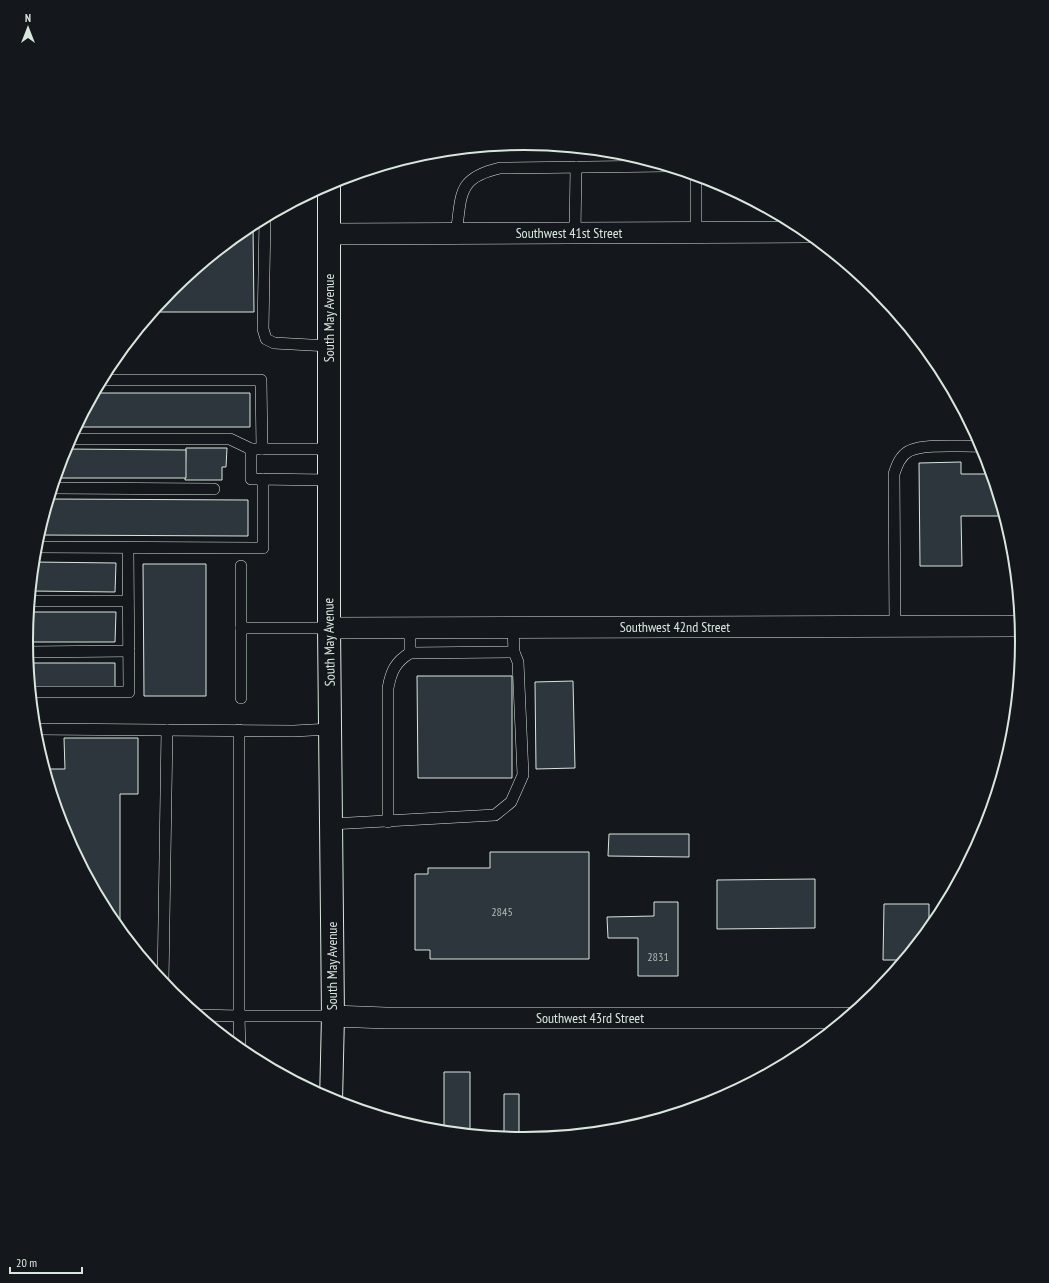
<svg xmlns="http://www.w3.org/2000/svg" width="1049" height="1283" viewBox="0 0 1049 1283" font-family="'PT Sans Narrow',sans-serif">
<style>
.building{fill:#2c363c;stroke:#d8e6dc}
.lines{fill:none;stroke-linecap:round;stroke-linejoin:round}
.service-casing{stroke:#d8e6dc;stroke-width:12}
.minor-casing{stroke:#d8e6dc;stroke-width:22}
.secondary-casing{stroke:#d8e6dc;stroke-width:24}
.service{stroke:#14181c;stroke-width:11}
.minor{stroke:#14181c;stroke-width:21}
.secondary{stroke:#14181c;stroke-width:22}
.labels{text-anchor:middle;stroke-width:3;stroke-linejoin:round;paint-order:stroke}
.number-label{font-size:12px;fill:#adbab4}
.street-label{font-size:14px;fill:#d8e6dc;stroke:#14181c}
.rim{fill:none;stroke:#d8e6dc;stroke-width:2}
</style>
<rect width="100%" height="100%" fill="#14181c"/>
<g class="building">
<path d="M253 225 254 312H153L172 289 248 227Z"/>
<path d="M95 393H250V427H77Z"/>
<path d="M186 448H227L226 467H222V480H185Z"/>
<path d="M65 449 186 450V478H56Z"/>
<path d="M961 462V474H992L1005 516H961L962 566H920L919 463Z"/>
<path d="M49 499 248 500V536L38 535Z"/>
<path d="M34 562 116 563 115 592 31 591Z"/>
<path d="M143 564H206V696H144Z"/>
<path d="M29 612H116L115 642H26Z"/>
<path d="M28 663H115V687H30Z"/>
<path d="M417 676H512V778H418Z"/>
<path d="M573 681 575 768 536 769 535 682Z"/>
<path d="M64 738H138V794H120V931L110 918 64 832 45 769H65Z"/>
<path d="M609 834H689V857L608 856Z"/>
<path d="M490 852H589V959H430V950H415V874H428V868H490Z"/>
<path d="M815 879V928L717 929V880Z"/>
<path d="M654 902H678V976H638V938H608L607 917 654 916Z"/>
<path d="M884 904H929V930L915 948H911V953L905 960H883Z"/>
<path d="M444 1072H470V1135L444 1132Z"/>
<path d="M504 1094H519V1139L504 1138Z"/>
</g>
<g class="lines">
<defs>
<g id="service">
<path d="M265 218 263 329 266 339 274 343 329 346"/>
<path d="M575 233 576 167"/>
<path d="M696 233V175"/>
<path d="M456 234C462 195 456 178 500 168L666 166"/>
<path d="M102 380H261L262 449"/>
<path d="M70 439H230L251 449"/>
<path d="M329 480 251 479V449H329"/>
<path d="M53 488 214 489"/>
<path d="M35 547 263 548V479"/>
<path d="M30 601H128"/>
<path d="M895 626 894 474C897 465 900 456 909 451 925 443 964 447 983 446"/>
<path d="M241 628H329"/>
<path d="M27 652 129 651"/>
<path d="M410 653V628"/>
<path d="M31 692H129L128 548"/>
<path d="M241 698V566"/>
<path d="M35 729 294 731 330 729"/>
<path d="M388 822V688C391 672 395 662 410 653L514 652"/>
<path d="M331 824 495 815 511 802 523 775 518 662 514 652 513 628"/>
<path d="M163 983 167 730"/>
<path d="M198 1015 239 1016V730"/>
<path d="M240 1050 239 1016H333"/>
</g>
<g id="minor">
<path d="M329 234 808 232"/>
<path d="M329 628 1021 626"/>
<path d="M333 1016 386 1018H848"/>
</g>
<path id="secondary" d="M329 183V628L333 1016 331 1101"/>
</defs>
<use href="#service" class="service-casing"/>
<use href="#minor" class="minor-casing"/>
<use href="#secondary" class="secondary-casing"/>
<use href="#service" class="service"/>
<use href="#minor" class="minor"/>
<use href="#secondary" class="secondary"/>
</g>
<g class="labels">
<g class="number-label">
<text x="502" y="916">2845</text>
<text x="658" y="961">2831</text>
</g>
<g class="street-label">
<text x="569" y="238">Southwest 41st Street</text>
<text transform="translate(329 318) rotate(-90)" y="5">South May Avenue</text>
<text x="675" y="632">Southwest 42nd Street</text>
<text transform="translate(329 642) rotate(-91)" y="5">South May Avenue</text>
<text transform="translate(332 966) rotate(-90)" y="5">South May Avenue</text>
<text x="590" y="1023">Southwest 43rd Street</text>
</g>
</g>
<path d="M0 0H1049V1283H0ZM33 641a491 491 0 1 1 982 0a491 491 0 1 1-982 0Z" fill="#14181c" fill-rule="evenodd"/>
<path class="rim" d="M33 641a491 491 0 1 1 982 0a491 491 0 1 1-982 0Z"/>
<g transform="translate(28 28)" stroke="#14181c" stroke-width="3" paint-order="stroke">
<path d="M0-3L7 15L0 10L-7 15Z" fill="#d8e6dc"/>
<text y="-6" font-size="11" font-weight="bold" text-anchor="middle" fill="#d8e6dc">N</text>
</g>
<path d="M10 1267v6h72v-6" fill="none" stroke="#d8e6dc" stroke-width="2"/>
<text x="16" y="1267" font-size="12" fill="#d8e6dc" stroke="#14181c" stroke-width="3" paint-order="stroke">20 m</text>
</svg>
